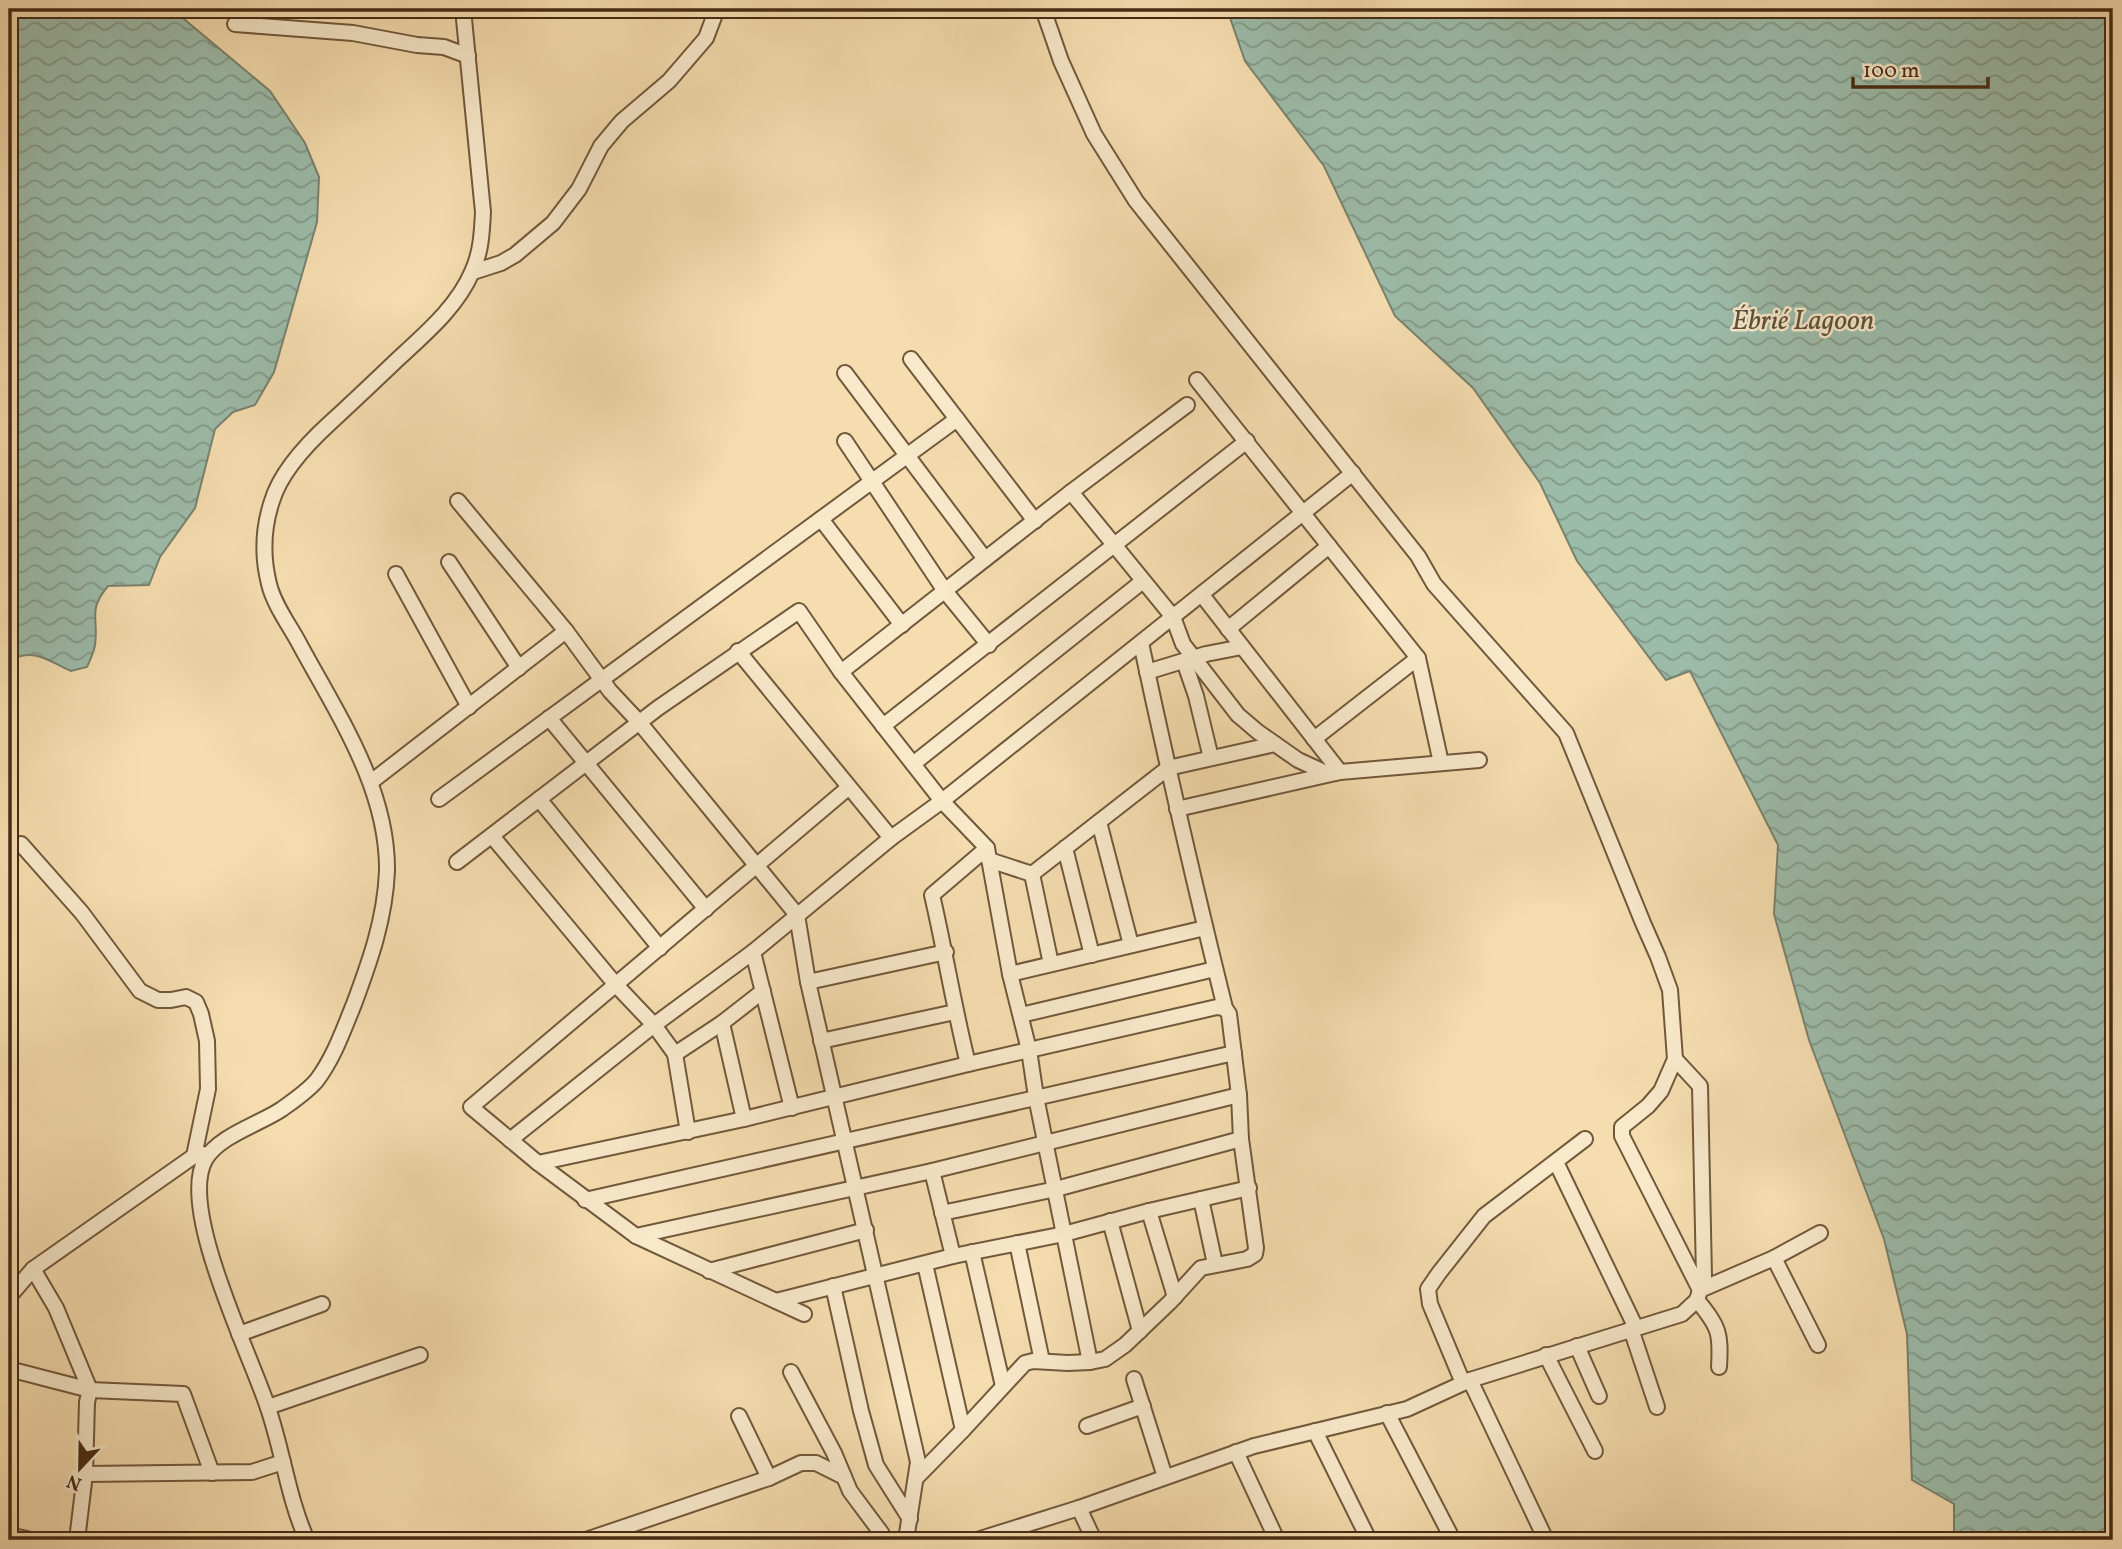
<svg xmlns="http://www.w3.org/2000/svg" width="2122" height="1549" viewBox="0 0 2122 1549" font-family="Vollkorn,serif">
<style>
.water{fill:url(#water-waves);stroke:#7a826e;stroke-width:2}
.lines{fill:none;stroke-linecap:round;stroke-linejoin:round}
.minor-casing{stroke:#72583b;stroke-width:18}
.minor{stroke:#f8e9cb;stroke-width:14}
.labels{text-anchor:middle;stroke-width:5;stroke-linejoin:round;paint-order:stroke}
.water-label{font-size:28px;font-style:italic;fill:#5c4f3a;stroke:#f8e9cb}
</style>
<defs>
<pattern id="water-waves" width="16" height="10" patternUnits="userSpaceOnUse" patternTransform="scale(1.75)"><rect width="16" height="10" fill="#9cbcaa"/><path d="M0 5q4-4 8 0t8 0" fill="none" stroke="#819989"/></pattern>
</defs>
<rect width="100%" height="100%" fill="#f5ddaf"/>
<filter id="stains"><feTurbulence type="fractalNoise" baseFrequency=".00286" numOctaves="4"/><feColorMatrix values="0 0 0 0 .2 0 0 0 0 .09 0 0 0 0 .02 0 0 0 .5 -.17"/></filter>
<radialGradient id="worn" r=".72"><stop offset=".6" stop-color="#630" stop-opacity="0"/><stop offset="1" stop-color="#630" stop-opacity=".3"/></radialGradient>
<g class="water">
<path d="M9 9H172L270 91 305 143 319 177 317 222 274 372 255 405 233 412 215 429 195 508 160 557 149 585 108 586C87 611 99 618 95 645 94 652 90 660 87 667L71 671C46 660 36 648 9 660Z"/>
<path d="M1227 9H2113V1540H1950L1954 1537V1504L1912 1480 1907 1334 1884 1239 1809 1040 1774 914 1778 845 1690 671 1666 680 1577 561 1540 483 1473 388 1395 316 1324 166 1245 61Z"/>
</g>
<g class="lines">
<defs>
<g id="minor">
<path d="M1043 9 1061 61 1094 134 1136 201 1418 556 1434 584 1566 733 1643 923 1658 957 1670 990 1675 1059 1661 1091 1648 1106 1622 1127V1136L1700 1290 1774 1258 1820 1233"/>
<path d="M235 24 353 33 417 45 444 47 468 56"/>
<path d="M473 272 501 263 515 255 553 223 579 189 601 146 611 134 622 121 669 81 706 38 717 9"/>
<path d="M911 359 1035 521"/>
<path d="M845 373 985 559"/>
<path d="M1197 380 1418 658 1441 763"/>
<path d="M845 441 945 591 989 645"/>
<path d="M1071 492 1173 617 1183 644 1238 715 1258 732 1298 760 1324 772 1336 773"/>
<path d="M458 501 566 631 610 691 639 722 797 915 808 982 918 1462 906 1540"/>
<path d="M821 519 902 625"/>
<path d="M449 562 519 668"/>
<path d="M396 574 469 707"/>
<path d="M1202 595 1340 772"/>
<path d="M1228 629 1329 546"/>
<path d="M738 651 891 838"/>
<path d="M1184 661 1196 696 1211 758"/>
<path d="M841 672 1071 492 1187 405"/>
<path d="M1147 672 1206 654 1242 647"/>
<path d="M549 718 706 909"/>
<path d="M883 726 1247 441"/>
<path d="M1314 739 1418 658"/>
<path d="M913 764 1143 581"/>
<path d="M371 782 566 631"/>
<path d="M439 799 957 419"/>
<path d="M539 799 660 948"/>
<path d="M1177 809 1340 772 1479 760"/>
<path d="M1099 822 1131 945"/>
<path d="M492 836 616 985 654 1025 675 1054 688 1132"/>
<path d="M21 844 82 913 140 991 158 1000H171L186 997 196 1002 201 1014 207 1041 208 1089 194 1156"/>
<path d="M1065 848 1092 955"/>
<path d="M989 860 1032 874 1168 768 1275 744"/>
<path d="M457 862 658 708 799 611 841 672 913 764 942 801 987 848 1010 974 1029 1050 1036 1097 1090 1362"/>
<path d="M1032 874 1051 964"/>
<path d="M753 952 792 1108"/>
<path d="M1010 974 1205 928"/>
<path d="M808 982 946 952"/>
<path d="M1021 1015 1215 969"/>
<path d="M722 1023 744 1119"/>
<path d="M821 1041 955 1012"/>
<path d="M675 1054 722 1023 763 991"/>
<path d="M968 1064C954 1008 945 951 932 895L987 848"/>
<path d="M510 1140 654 1025 753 952 891 838 942 801 1353 473"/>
<path d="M1556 1162 1636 1328"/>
<path d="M538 1163 744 1119 968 1064 1217 1007 1225 1008"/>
<path d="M932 1171 953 1256"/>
<path d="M1201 1199 1215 1264"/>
<path d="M585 1200 1234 1053"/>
<path d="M1149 1211 1175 1297"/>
<path d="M942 1213 1056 1189 1241 1139"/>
<path d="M1110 1221 1140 1331"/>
<path d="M636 1236 932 1171 1239 1095"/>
<path d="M1017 1243 1042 1361"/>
<path d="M972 1252 1003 1386"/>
<path d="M1774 1258 1818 1345"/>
<path d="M925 1264 963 1430"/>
<path d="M33 1269 56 1308 90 1390 87 1402 85 1474 77 1540"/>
<path d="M709 1271 866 1230"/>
<path d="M833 1286 861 1411 876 1465 910 1519"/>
<path d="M9 1297 33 1269 194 1156 203 1154"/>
<path d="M1697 1300C1719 1327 1721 1332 1719 1367"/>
<path d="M776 1301 953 1256 1064 1234 1149 1211 1249 1188"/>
<path d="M804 1314 636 1236 538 1163 471 1107 848 788"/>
<path d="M1631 1329 1657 1407"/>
<path d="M239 1334 322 1304"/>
<path d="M1577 1346 1599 1396"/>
<path d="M1546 1355 1595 1451"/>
<path d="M9 1369 90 1390 183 1394 212 1473"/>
<path d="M791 1372 834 1453 850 1491 882 1534 883 1540"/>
<path d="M1134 1379 1165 1477"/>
<path d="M1470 1380 1546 1540"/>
<path d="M1463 1383 1430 1304 1428 1289 1439 1273 1484 1216 1585 1139"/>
<path d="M268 1407 420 1355"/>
<path d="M1387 1413 1453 1540"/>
<path d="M739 1416 769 1478"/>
<path d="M1087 1426 1143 1406"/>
<path d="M1315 1431 1369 1540"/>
<path d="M1236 1452 1277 1540"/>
<path d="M85 1474 252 1472 283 1462"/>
<path d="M916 1478 963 1430 1025 1363 1033 1361 1068 1363 1090 1362 1105 1359 1125 1345 1170 1302 1201 1268 1247 1259 1255 1254 1256 1248 1241 1139 1239 1095 1229 1014 1225 1008C1195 887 1167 765 1141 643"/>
<path d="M1079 1508 1094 1540"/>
<path d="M9 1535 31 1540"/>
<path d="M307 1540C288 1498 283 1452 268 1408 251 1355 178 1210 205 1160 218 1136 260 1124 282 1109 293 1101 308 1091 317 1080 334 1057 343 1031 354 1004 370 961 385 919 387 871 388 789 338 715 300 645 290 626 274 605 269 584 262 556 263 528 272 501 281 471 309 442 331 422 354 401 376 380 398 359 426 333 457 307 472 272 481 253 482 232 483 212L463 9"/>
<path d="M586 1540 769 1478 801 1463H816L844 1477"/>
<path d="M977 1540 1079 1508 1254 1446 1407 1409 1470 1380 1682 1314 1697 1300 1704 1277 1700 1086 1675 1059"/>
</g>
</defs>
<use href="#minor" class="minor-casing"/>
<use href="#minor" class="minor"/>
</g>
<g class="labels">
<g class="water-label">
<text x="1803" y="329">Ébrié Lagoon</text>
</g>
</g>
<rect width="2122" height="1549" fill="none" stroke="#f5ddaf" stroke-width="35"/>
<rect x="10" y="10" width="2101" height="1528" fill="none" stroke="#462b14" stroke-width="3.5"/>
<rect x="18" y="18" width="2087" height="1514" fill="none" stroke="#462b14" stroke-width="2"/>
<g transform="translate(80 1468) rotate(202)" stroke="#f8e9cb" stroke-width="5" paint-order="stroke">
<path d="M0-5L12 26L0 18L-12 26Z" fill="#462b14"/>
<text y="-10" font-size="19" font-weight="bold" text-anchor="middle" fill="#462b14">N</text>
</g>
<path d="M1853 77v10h135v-10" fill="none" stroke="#462b14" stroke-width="3.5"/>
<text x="1863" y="77" font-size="21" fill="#462b14" stroke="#f8e9cb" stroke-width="5" paint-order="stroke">100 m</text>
<rect width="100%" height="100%" filter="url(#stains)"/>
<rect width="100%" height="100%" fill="url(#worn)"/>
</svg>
